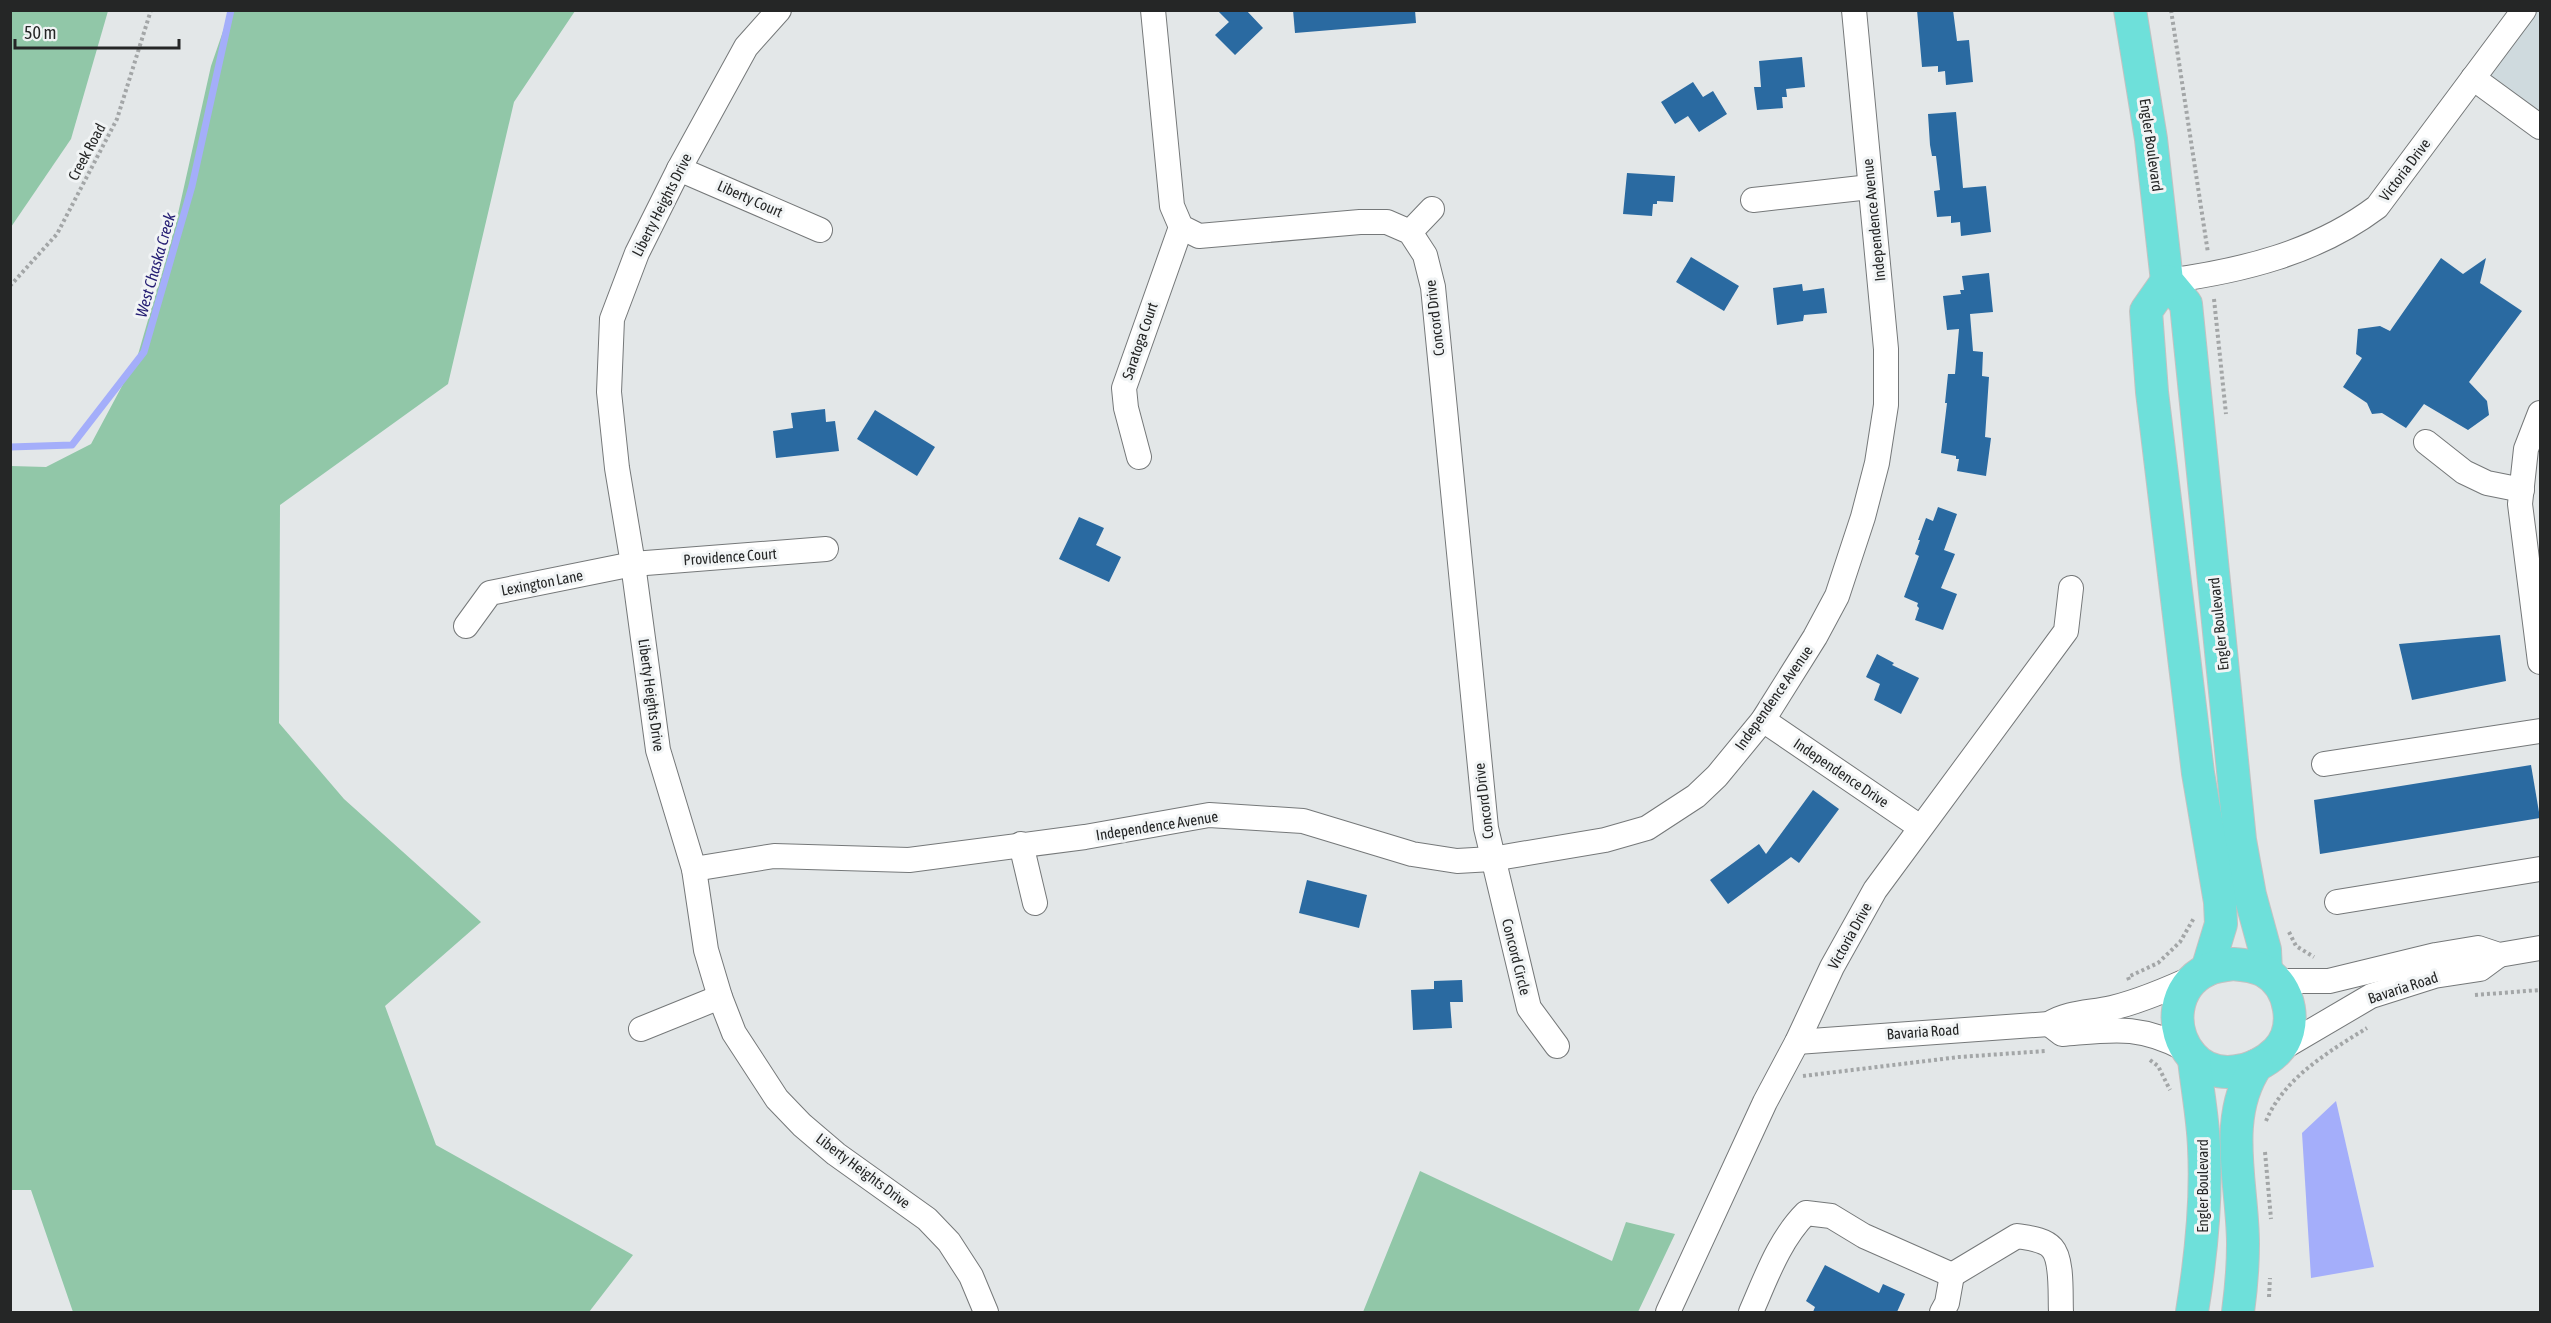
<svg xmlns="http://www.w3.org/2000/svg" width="2551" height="1323" viewBox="0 0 2551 1323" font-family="'Asap Condensed',sans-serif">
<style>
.built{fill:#cfdade}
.green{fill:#91c7a8}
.water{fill:#a4aefa}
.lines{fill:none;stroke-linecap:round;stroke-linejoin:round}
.stream{stroke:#a4aefa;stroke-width:7}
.building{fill:#2a6aa1}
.minor-casing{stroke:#757879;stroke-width:26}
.major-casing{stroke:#c2c2c2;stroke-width:34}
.path{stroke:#a3a6a7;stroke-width:4;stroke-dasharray:3 3;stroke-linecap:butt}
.minor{stroke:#fff;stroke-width:24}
.major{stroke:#6ee0da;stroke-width:32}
.labels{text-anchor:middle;stroke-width:6;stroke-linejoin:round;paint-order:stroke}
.street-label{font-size:15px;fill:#252626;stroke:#f1f4f5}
.water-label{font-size:16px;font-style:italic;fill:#241d73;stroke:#f1f4f5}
</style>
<rect width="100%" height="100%" fill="#e3e7e8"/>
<path class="built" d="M2524 11H2540V127L2473 78Z"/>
<g class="green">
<path d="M11 10 108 11 71 139 11 227Z"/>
<path d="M230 11H575L514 102 448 384 280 505 279 723 344 799 481 922 385 1006 436 1145 633 1255 589 1312H73L31 1190H11V466L46 467 91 444 137 358 175 227 211 66Z"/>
<path d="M1420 1171 1612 1261 1626 1222 1675 1234 1638 1312H1363Z"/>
</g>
<path class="water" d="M2336 1101 2374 1267 2311 1278 2302 1133Z"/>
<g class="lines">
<path class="stream" d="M10 447 72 445 144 352 192 186 231 10"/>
</g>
<g class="building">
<path d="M1217 10H1246L1263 28 1235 55 1215 35 1229 22Z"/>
<path d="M1293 10H1415L1416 23 1295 33Z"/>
<path d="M1917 10H1953L1957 41 1969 40 1973 82 1946 85 1945 71 1938 72V66L1922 67Z"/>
<path d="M1802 57 1805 87 1786 89 1787 97H1782L1783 108 1757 110 1754 87H1761L1759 61Z"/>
<path d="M1693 82 1703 97 1713 91 1727 114 1699 132 1688 116 1675 124 1661 102Z"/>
<path d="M1956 112 1963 188 1986 186 1991 232 1961 236 1960 222 1951 223V216L1937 217 1934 191 1940 190 1936 156H1932L1930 145 1928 114Z"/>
<path d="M1627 173 1675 176 1673 202 1657 201V204H1653L1652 216 1623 214Z"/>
<path d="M1691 257 1739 286 1724 311 1676 282Z"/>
<path d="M2441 258 2463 274 2486 258 2480 283 2522 311 2469 382 2487 401 2489 415 2468 430 2424 404 2406 428 2382 413 2372 414 2367 403 2343 387 2362 358 2356 354 2358 329 2380 326 2390 331Z"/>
<path d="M1989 273 1993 312 1970 314 1973 351 1983 352 1982 376 1989 377 1985 437 1991 438 1986 476 1957 471 1959 459H1956V456L1941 453 1947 403H1945L1948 374H1955L1959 329 1947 330 1943 296 1961 294 1960 290H1964L1962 276Z"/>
<path d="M1802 284 1803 291 1824 288 1827 313 1804 315 1803 321 1777 325 1773 288Z"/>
<path d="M825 409 826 422 835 421 839 451 776 458 773 431 793 428 791 413Z"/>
<path d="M875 410 935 447 917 476 857 439Z"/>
<path d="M1938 507 1957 514 1944 550 1955 554 1941 588 1957 594 1943 630 1915 620 1919 608 1917 606 1918 603 1904 597 1919 556 1915 554 1920 540H1918L1926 518 1933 521Z"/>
<path d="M1079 517 1104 528 1096 545 1121 557 1109 582 1059 559Z"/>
<path d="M2500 635 2506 681 2412 700 2399 644Z"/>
<path d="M1877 654 1894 663 1892 665 1919 678 1901 714 1874 700 1880 684 1866 677Z"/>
<path d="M2531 765 2540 818 2320 854 2314 800Z"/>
<path d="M1813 790 1839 809 1799 863 1791 857 1728 904 1710 880 1759 844 1766 854Z"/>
<path d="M1307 880 1367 895 1359 928 1299 913Z"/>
<path d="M1462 980 1463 1002H1450L1452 1028 1413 1030 1411 990 1434 989V981Z"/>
<path d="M1825 1265 1879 1293 1883 1284 1905 1294 1897 1312H1813L1815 1307 1806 1301Z"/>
</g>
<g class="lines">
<defs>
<g id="minor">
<path d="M779 10 746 47 679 169 637 253 612 319 609 392 617 468 633 564 658 750 694 869 706 950 720 997 734 1033 777 1099 802 1125 836 1154 927 1219 949 1242 971 1276 986 1312"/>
<path d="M1153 10 1172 206 1181 227 1199 236 1360 222H1387L1410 232 1425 255 1433 287 1486 828 1529 1008 1557 1046"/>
<path d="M2473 78 2540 127"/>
<path d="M679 169 820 230"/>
<path d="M1753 200 1870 187"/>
<path d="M1410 232 1432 209"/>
<path d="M2167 281C2241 271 2316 253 2377 207L2524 10"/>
<path d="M2540 413 2526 449 2520 504 2540 662"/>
<path d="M2426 442 2464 472 2487 483 2522 490"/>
<path d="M1139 457 1126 408 1124 388 1181 227"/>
<path d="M466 626 490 593 633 564 826 549"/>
<path d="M1763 720 1920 827"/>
<path d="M2324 764 2540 731"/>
<path d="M1021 844 1035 903"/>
<path d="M694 869 774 856 909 860 1085 837 1209 815 1303 821 1412 854 1457 861 1492 859 1605 840 1647 828 1696 796 1717 776 1763 720 1815 637 1837 596 1863 517 1877 463 1886 405V349L1854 10"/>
<path d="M2337 902 2540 869"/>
<path d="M2277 981H2329L2436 955 2478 948 2499 955 2540 948"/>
<path d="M2049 1024 2062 1034C2112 1030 2138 1024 2185 1049"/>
<path d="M641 1029 720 997"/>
<path d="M1797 1042 2049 1024C2068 1012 2090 1013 2112 1008 2141 1001 2171 988 2199 975"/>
<path d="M2279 1050 2371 996 2434 976 2480 969 2499 955"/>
<path d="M1668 1312 1765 1102 1797 1042 1832 967 1875 890 2066 631 2071 588"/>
<path d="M1751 1312C1766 1278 1779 1240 1806 1213L1831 1216 1864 1236 1952 1275 2017 1236C2028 1238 2044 1239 2052 1248 2063 1260 2060 1296 2061 1312"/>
<path d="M1942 1312 1947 1303 1952 1275"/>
</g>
<g id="major">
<path d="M2130 10 2151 139 2167 281 2186 304 2240 840 2250 895 2265 950 2266 972"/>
<path d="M2167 281 2146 311 2152 392 2198 773 2220 902 2221 924 2207 970"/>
<path d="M2233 964C2244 965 2255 966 2264 971 2291 986 2299 1028 2277 1051 2255 1073 2214 1082 2192 1056 2169 1030 2173 986 2207 970 2215 966 2224 965 2233 964Z"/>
<path d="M2192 1312C2201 1257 2207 1203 2204 1147 2203 1118 2197 1088 2194 1059"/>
<path d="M2238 1312C2241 1290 2243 1266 2243 1244 2243 1184 2221 1118 2257 1065"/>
</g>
</defs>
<use href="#minor" class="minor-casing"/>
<use href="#major" class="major-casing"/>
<g class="path">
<path d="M2171 10 2208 253"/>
<path d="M10 286 57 234 117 119 151 10"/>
<path d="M2214 299 2226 414"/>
<path d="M2289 932 2296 946 2314 957"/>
<path d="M2129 980 2128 977 2158 963 2180 942 2194 918"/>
<path d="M2475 995 2540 990"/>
<path d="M2150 1060 2158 1066 2170 1090"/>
<path d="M1803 1076 1959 1057 2046 1051"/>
<path d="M2266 1121C2284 1078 2328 1052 2367 1028"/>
<path d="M2265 1152 2271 1219"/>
<path d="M2269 1297 2270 1278"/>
</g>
<use href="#minor" class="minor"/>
<use href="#major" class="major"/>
</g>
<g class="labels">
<g class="street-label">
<text transform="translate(2151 145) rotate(82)" y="5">Engler Boulevard</text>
<text transform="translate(87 152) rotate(-62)" y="5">Creek Road</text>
<text transform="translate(2405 170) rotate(-53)" y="5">Victoria Drive</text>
<text transform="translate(750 199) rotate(24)" y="5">Liberty Court</text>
<text transform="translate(662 205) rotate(-63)" y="5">Liberty Heights Drive</text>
<text transform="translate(1874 220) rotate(-96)" y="5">Independence Avenue</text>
<text transform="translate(1435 318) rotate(-97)" y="5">Concord Drive</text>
<text transform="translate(1140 341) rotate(-71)" y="5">Saratoga Court</text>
<text transform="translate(730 557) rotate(-4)" y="5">Providence Court</text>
<text transform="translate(542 583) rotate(-11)" y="5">Lexington Lane</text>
<text transform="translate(2219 624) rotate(-96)" y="5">Engler Boulevard</text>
<text transform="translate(651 695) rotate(82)" y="5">Liberty Heights Drive</text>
<text transform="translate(1774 698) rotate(-55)" y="5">Independence Avenue</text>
<text transform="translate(1841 773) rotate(34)" y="5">Independence Drive</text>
<text transform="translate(1484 801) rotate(-97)" y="5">Concord Drive</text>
<text transform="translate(1157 826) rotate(-9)" y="5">Independence Avenue</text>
<text transform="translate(1850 936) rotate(-61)" y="5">Victoria Drive</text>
<text transform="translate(1516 957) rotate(76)" y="5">Concord Circle</text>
<text transform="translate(2403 988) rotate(-18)" y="5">Bavaria Road</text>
<text transform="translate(1923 1032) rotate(-4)" y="5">Bavaria Road</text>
<text transform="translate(863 1171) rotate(37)" y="5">Liberty Heights Drive</text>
<text transform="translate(2203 1186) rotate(-90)" y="5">Engler Boulevard</text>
</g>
<g class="water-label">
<text transform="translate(155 265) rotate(-74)" y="6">West Chaska Creek</text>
</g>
</g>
<rect width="2551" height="1323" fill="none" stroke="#252626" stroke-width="24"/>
<path d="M15 39v9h164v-9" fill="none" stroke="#252626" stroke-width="3"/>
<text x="24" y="39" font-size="18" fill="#252626" stroke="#f1f4f5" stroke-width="4.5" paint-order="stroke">50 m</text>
</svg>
